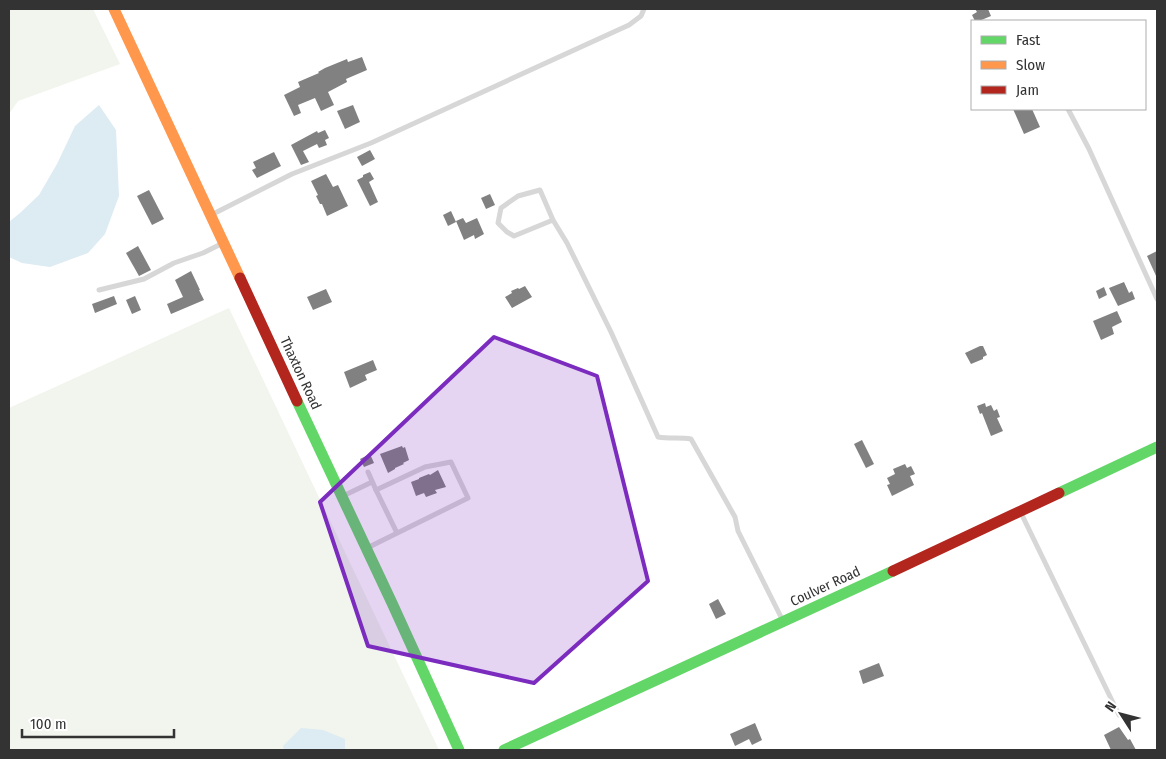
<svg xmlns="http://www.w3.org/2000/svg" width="1166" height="759" viewBox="0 0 1166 759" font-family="'Fira Sans Condensed',sans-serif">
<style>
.green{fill:#f1f5ed}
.water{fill:#ddebf3}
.building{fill:#818181}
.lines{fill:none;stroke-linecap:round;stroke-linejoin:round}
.lane{stroke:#d7d7d7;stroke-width:5}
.fast{stroke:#63d668;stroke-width:11}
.slow{stroke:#ff974d;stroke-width:11}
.jam{stroke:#b3261e;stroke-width:11}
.marked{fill:#7b2cbf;fill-opacity:0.2;stroke:#7b2cbf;stroke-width:4;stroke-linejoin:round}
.labels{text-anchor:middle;stroke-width:5;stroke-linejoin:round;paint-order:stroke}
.street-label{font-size:14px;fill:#333;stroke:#fff}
</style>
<rect width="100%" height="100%" fill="#fff"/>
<g class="green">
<path d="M9 9H93L120 64 18 101 9 114Z"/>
<path d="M229 308 439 750H9V408Z"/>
</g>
<g class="water">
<path d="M99 105 116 130 119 196 105 234 88 253 50 267 22 263 9 257V222L20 213 39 195 57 164 75 126Z"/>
<path d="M301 728 323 730 345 739V750H284L283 746Z"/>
</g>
<g class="building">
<path d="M975 9H988L991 16 979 21H975L972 15 977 12Z"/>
<path d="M362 57 367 70 346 79 347 82 328 92 334 105 321 111 315 98 298 105 301 113 294 116 284 95 300 87 298 82 319 73 318 72 325 68 347 59 348 62Z"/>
<path d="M353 105 360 122 345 129 337 111Z"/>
<path d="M1013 109H1032L1040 127 1024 134Z"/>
<path d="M325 130 329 138 325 140 327 145 319 148 317 144 303 151 309 162 301 165 291 145 317 131 318 133Z"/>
<path d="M370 150 375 159 362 166 357 157Z"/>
<path d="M274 152 281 166 257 178 252 170 256 168 253 162Z"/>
<path d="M370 172 374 179 369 182 378 202 370 206 357 180 363 177V175Z"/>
<path d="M326 174 333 187 338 185 348 206 327 216 322 204H320L316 196 318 195 311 181Z"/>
<path d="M149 190 164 219 152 225 137 196Z"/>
<path d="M490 194 495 205 486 209 481 198Z"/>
<path d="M451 211 456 222 448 226 443 215Z"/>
<path d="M463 218 466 223 477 218 484 234 475 239 474 235 464 240 456 221Z"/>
<path d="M138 246 151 270 139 276 126 253Z"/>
<path d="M1157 251V278L1147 256Z"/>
<path d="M191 271 200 290H199L204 300 171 314 167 304 183 297 175 280Z"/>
<path d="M1124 282 1129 293 1132 291 1135 299 1118 306 1109 288Z"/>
<path d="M525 286 532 297 512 308 505 297 512 293 511 291 518 288 519 289Z"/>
<path d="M1104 287 1107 295 1099 299 1096 291Z"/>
<path d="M326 289 332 302 313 310 307 297Z"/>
<path d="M114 296 117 304 95 313 92 304Z"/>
<path d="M135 296 141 310 132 314 126 300Z"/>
<path d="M1117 311 1122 322 1112 327 1114 334 1101 340 1093 321Z"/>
<path d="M980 346H983L987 355 983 357V359L971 364 965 353Z"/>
<path d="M373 360 377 370 365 375 367 380 350 388 344 372Z"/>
<path d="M985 403 986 407 991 405 994 411 997 409 1000 417 997 418 1003 431 991 436 982 413 980 414 977 406Z"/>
<path d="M862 440 874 464 866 468 854 444Z"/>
<path d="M402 446 403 448 405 447 409 460 403 463 404 464 395 468V469L388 473 380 454Z"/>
<path d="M370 454 374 463 364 467 360 459Z"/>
<path d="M905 464 907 468 911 466 915 474 910 476 914 485 892 496 887 485 890 484 887 478 895 474 893 469Z"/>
<path d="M438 470 446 487 435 490 437 493 426 497 424 493 416 496 411 482 419 479V478L429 474 430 475Z"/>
<path d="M718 599 726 614 716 619 709 604Z"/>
<path d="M879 663 884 676 863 684 859 671Z"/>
<path d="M755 723 762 740 752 745 749 739 735 746 730 734Z"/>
<path d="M1119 727 1128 740 1130 739 1136 750H1111L1104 735Z"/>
</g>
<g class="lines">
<g class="lane">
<path d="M1068 109 1089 149 1157 299"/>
<path d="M213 214 292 174 371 143 629 25 641 16 644 9"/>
<path d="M553 220 514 236 507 232 498 223 501 208 518 196 540 190 553 220 567 243 611 332 658 437C670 439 680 437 691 439L735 517 738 531 783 621"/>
<path d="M99 290 144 279 174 263 203 253 223 243"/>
<path d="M368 472 376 490"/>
<path d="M343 496 372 482"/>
<path d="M1021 513 1119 715"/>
<path d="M367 548 468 498 451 462 425 467 376 490 397 533"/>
</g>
<g class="fast">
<path d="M297 401 392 603 459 750"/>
<path d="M1059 493 1157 447"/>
<path d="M504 750 893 571"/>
</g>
<path class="slow" d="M114 9 240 278"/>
<g class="jam">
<path d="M240 278 297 401"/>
<path d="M893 571 1059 493"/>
</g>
</g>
<path class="marked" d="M494 337 597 376 648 581 534 683 368 646 320 502Z"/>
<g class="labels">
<g class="street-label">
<text transform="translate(301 373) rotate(65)" y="5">Thaxton Road</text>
<text transform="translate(825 586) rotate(-25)" y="5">Coulver Road</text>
</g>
</g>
<rect width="1166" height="759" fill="none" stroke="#333333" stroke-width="20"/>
<rect x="971" y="20" width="175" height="90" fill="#ffffff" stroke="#adadad"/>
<rect x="981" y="36" width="25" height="8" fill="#63d668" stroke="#adadad"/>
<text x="1016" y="45" font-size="15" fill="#333333">Fast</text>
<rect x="981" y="61" width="25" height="8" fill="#ff974d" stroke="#adadad"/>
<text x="1016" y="70" font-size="15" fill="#333333">Slow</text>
<rect x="981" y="86" width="25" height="8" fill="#b3261e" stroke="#adadad"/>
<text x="1016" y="95" font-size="15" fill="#333333">Jam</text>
<g transform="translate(1121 714) rotate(306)" stroke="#ffffff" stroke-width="4" paint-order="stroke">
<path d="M0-4L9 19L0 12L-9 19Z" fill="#333333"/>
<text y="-8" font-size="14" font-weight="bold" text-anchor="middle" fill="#333333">N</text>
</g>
<path d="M22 729v8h152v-8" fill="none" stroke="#333333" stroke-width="2.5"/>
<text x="30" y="729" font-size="15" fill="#333333" stroke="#ffffff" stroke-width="4" paint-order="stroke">100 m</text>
</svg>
